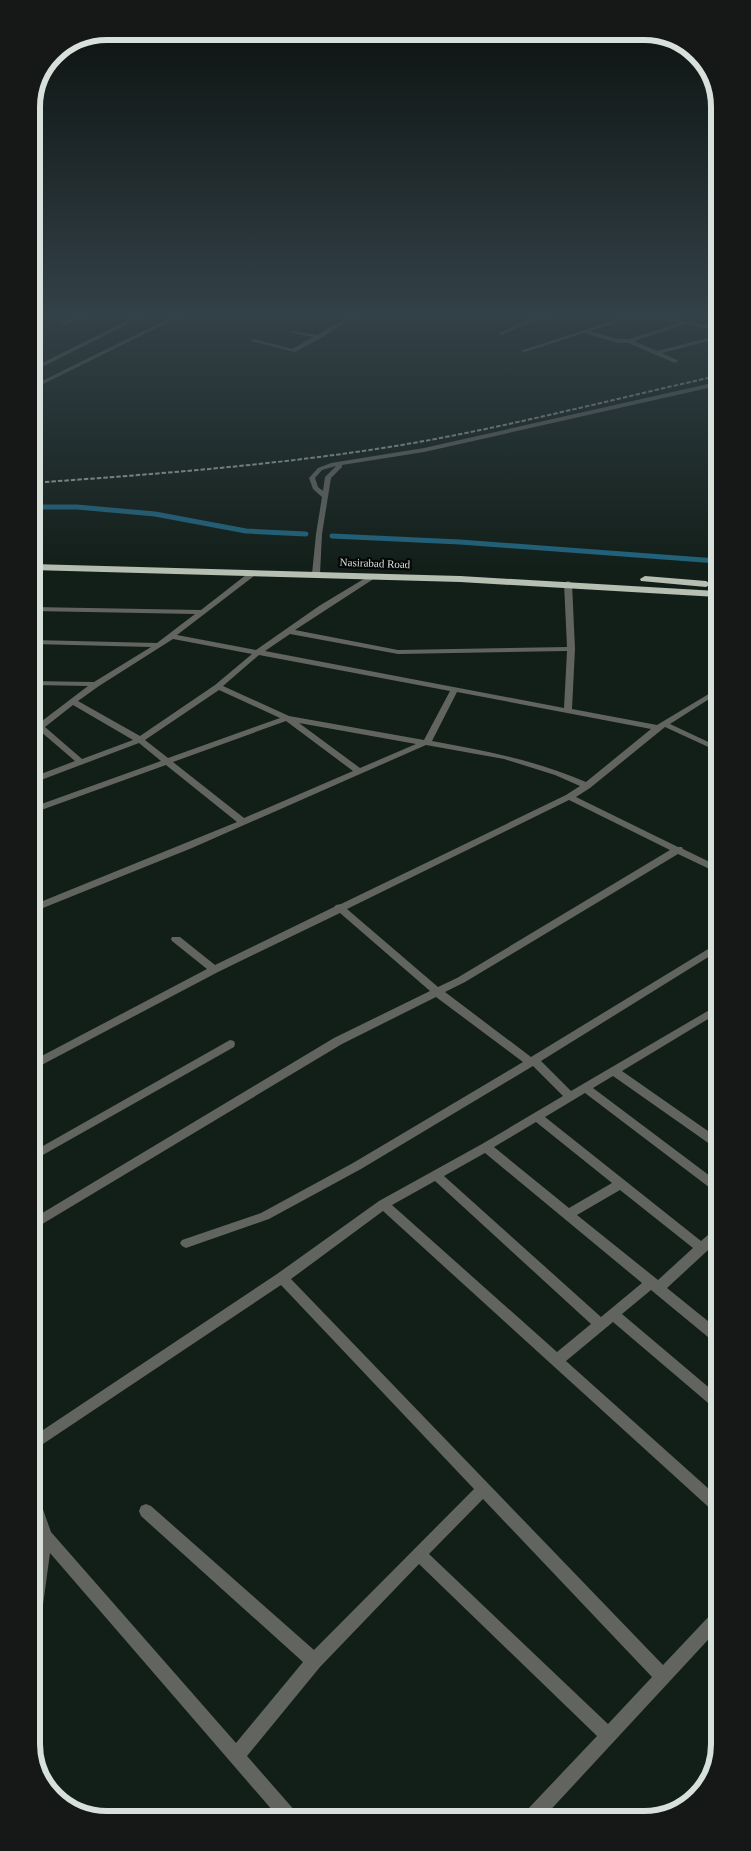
<svg xmlns="http://www.w3.org/2000/svg" width="751" height="1851" viewBox="0 0 751 1851" font-family="Georgia,serif">
<style>
.lines{fill:none;stroke-linecap:round;stroke-linejoin:round}
.stream{stroke:#20637d;stroke-width:5}
.minor{fill:#61645f;fill-rule:evenodd}
.trunk{fill:#b7beb2;fill-rule:evenodd}
.rail{stroke:#9ca6a0;stroke-width:2;stroke-dasharray:4.5 2;stroke-linecap:butt}
.labels{text-anchor:middle;stroke-width:4.5;stroke-linejoin:round;paint-order:stroke}
.far-street-label{font-size:11px;fill:#d8e0db;stroke:#040705}
.rim{fill:none;stroke:#d8e0db;stroke-width:6}
</style>
<rect width="100%" height="100%" fill="#121e18"/>
<g class="lines">
<g class="stream">
<path d="M32 507H77L155 514 246 531 306 534"/>
<path d="M332 536 460 542 717 561"/>
</g>
<g class="minor">
<path d="M85 313H92L65 325 60 324Z"/>
<path d="M143 313H150L32 372V368Z"/>
<path d="M180 313H187L43 384 38 383Z"/>
<path d="M209 313H216L213 315Z"/>
<path d="M355 313H361L321 338 295 352 251 341 254 339 292 349 313 337 292 333V331L317 335Z"/>
<path d="M556 313H564L526 324 502 335 497 334 522 322Z"/>
<path d="M629 313H639L716 327V330L686 324 634 341 657 351 716 336V339L662 353 677 360 678 361 675 363 628 343H618L584 333 525 352 520 351 631 315ZM638 316 679 323 629 339H618L590 331Z"/>
<path d="M716 362V366L711 368 708 366Z"/>
<path d="M717 382V386L424 452 342 465V467L331 478 322 534 320 574 316 576 312 574 316 534 322 497 313 489 309 478 318 468 331 463 424 448ZM336 466 325 477 323 491 318 487 315 478 322 470Z"/>
<path d="M251 571 258 573 177 635 256 650 319 606 372 574 376 576 375 578 295 630 398 650 567 647 564 583 568 581 572 583 575 649 572 709 657 725 717 689V694L670 724 717 746V751L665 727 590 788 576 797 678 847H682L683 849 718 866V873L678 854 465 982 445 992 531 1057 718 943V951L541 1061 571 1091 718 1005V1013L622 1071 718 1138V1148L714 1147 613 1076 593 1088 718 1182V1192L714 1191 585 1093 545 1117 701 1241 715 1229 719 1227V1240L667 1288 719 1330V1343L714 1342 651 1290 622 1314 719 1396V1410L714 1408 613 1322 566 1361 719 1498V1514L714 1512 383 1211 291 1279 663 1665 713 1612 719 1610V1628L544 1817H524L526 1811 597 1736 419 1564 320 1667 247 1756 296 1812 298 1818H279L50 1553 43 1605 40 1610 35 1612V1555L36 1545H35V1499L40 1501 51 1532 236 1743 303 1662 141 1516 139 1511 141 1506 146 1504 151 1506 314 1650 474 1489 281 1285 34 1450V1436L277 1274 379 1201 482 1144 563 1096 533 1066 361 1169 269 1219 186 1248 182 1246 180 1243 182 1240 261 1213 353 1163 523 1062 436 997 342 1044 34 1229V1218L334 1038 430 991 340 913 218 972 34 1069V1060L207 969 172 941 171 939 172 937H180L215 965 334 907 336 905 341 904 566 795 580 786 555 775 504 759 426 745 192 848 33 912V905L237 822 166 765 33 813V807L161 761 139 743 33 783V777L75 761 40 731 33 734V726L38 724 88 686 33 685V681L94 682 151 647 33 644V640L157 643 195 614 33 611V607L201 610ZM290 634 398 654 567 651 564 708 265 651ZM173 639 252 654 215 685 140 736 78 701 99 686ZM259 655 450 691 424 740 289 716 223 686ZM219 690 280 718 168 758 145 740ZM457 692 651 729 586 782C535 760 486 751 432 741ZM73 705 133 740 82 759 45 727ZM286 721 353 771 244 818 173 762ZM299 723 416 744 360 768ZM569 800 670 850 457 978 438 987 347 909ZM536 1122 612 1183 569 1208 494 1147ZM485 1153 642 1283 601 1317 444 1176ZM435 1181 591 1324 557 1352 392 1205ZM620 1190 693 1248 658 1280 577 1215ZM483 1499 652 1677 608 1724 429 1554Z"/>
<path d="M718 808V815L710 816 708 814Z"/>
<path d="M230 1040 234 1041 235 1044 234 1047 34 1160V1151Z"/>
</g>
<g class="trunk">
<path d="M32 564 460 576 717 591V597L460 582 32 570Z"/>
<path d="M645 576 706 581 711 584 706 587 641 581 640 579Z"/>
</g>
<path class="rail" d="M32 483C142 475 253 467 363 451 482 434 600 402 717 376"/>
</g>
<linearGradient id="sky" x2="0" y2="1"><stop stop-color="#0a100d"/><stop offset="0.55" stop-color="#334148"/><stop offset="1" stop-color="#334148" stop-opacity="0"/></linearGradient>
<rect width="751" height="572" fill="url(#sky)"/>
<g class="labels">
<g class="far-street-label">
<text transform="translate(375 563) rotate(2)" y="4">Nasirabad Road</text>
</g>
</g>
<path d="M0 0H751V1851H0ZM107 40H644A67 67 0 0 1 711 107V1744A67 67 0 0 1 644 1811H107A67 67 0 0 1 40 1744V107A67 67 0 0 1 107 40Z" fill="#151816" fill-rule="evenodd"/>
<path class="rim" d="M107 40H644A67 67 0 0 1 711 107V1744A67 67 0 0 1 644 1811H107A67 67 0 0 1 40 1744V107A67 67 0 0 1 107 40Z"/>
</svg>
